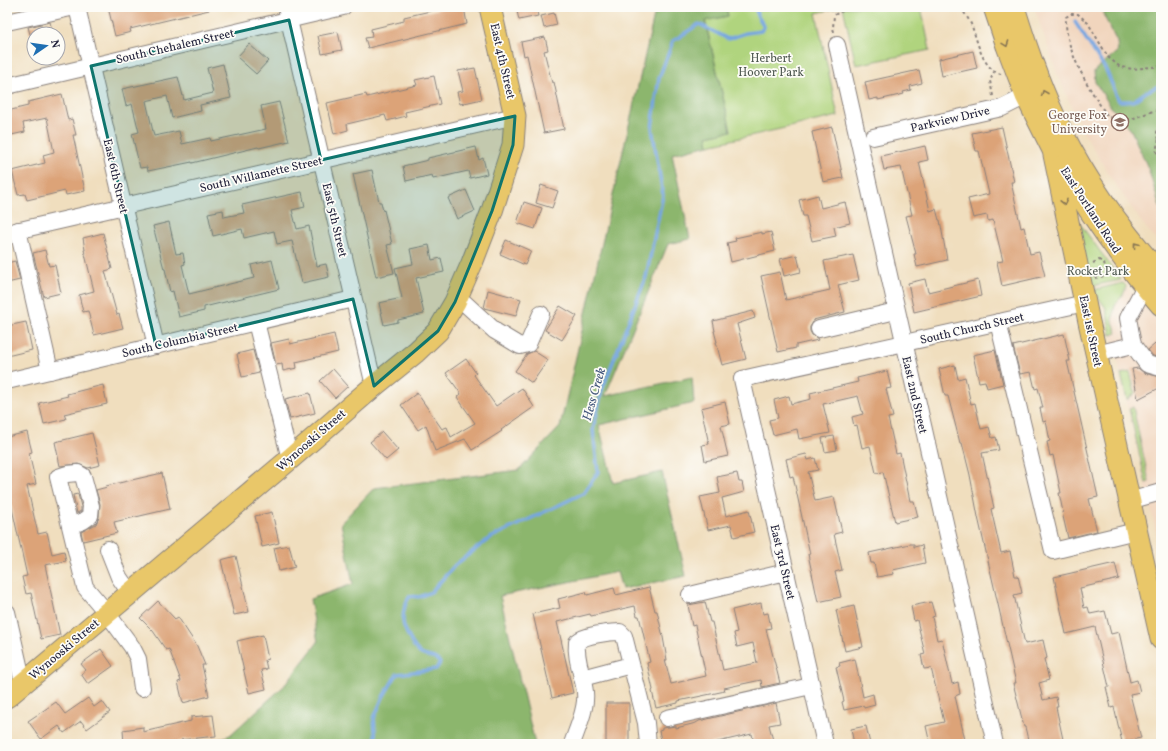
<svg xmlns="http://www.w3.org/2000/svg" width="1168" height="751" viewBox="0 0 1168 751" font-family="Vollkorn,serif">
<style>
.built{fill:#f1d5bd}
.green{fill:#b0d47e;stroke:#697b5c}
.forest{fill:#8cb66d;stroke:#576c54}
.lines{fill:none;stroke-linecap:round;stroke-linejoin:round}
.stream{stroke:#76a6e1;stroke-width:3.5}
.building{fill:#dca378}
.minor-casing{stroke:#89807c;stroke-width:18}
.major-casing{stroke:#89807c;stroke-width:23}
.path{stroke:#89807c;stroke-width:2;stroke-dasharray:3 3;stroke-linecap:butt}
.minor{stroke:#fff;stroke-width:16}
.major{stroke:#e9c769;stroke-width:21}
.oneway{stroke:#867452}
.marked{fill:#0f766e;fill-opacity:0.2;stroke:#0f766e;stroke-width:3;stroke-linejoin:round}
.labels{text-anchor:middle;stroke-width:3.5;stroke-linejoin:round;paint-order:stroke}
.street-label{font-size:12px;fill:#22223b;stroke:#fdfcf7}
.park-label{font-size:12px;fill:#4d574f;stroke:#fdfcf7}
.education-label{font-size:12px;fill:#785e54;stroke:#fdfcf7;text-anchor:end}
.water-label{font-size:13px;font-style:italic;fill:#44577d;stroke:#fdfcf7}
</style>
<rect width="100%" height="100%" fill="#fdfcf7"/>
<filter id="ink" filterUnits="userSpaceOnUse"><feTurbulence type="fractalNoise" baseFrequency=".025" numOctaves="2"/><feDisplacementMap in="SourceGraphic" scale="8" xChannelSelector="R" yChannelSelector="G"/><feConvolveMatrix kernelMatrix="1 2 1 2 8 2 1 2 1" color-interpolation-filters="sRGB"/></filter>
<filter id="wash" filterUnits="userSpaceOnUse"><feTurbulence type="fractalNoise" baseFrequency=".012" numOctaves="4" result="noise"/><feDisplacementMap in="SourceGraphic" scale="16" xChannelSelector="R" yChannelSelector="G"/><feGaussianBlur stdDeviation="0.9" result="paint"/><feColorMatrix in="noise" values="0 0 0 0 0 0 0 0 0 0 0 0 0 0 0 0 0 1.4 0 .05"/><feComposite in="paint" operator="in"/></filter>
<g filter="url(#wash)">
<rect width="100%" height="100%" fill="#f0debe"/>
<g class="built">
<path d="M1034 7H1161V246L1143 224 1113 181 1082 130 1058 76Z"/>
<path d="M1123 282 1161 326V554L1101 287Z"/>
</g>
<g class="green">
<path d="M726 7H843L816 13 838 116 709 145 707 136 731 131 705 20 728 16Z"/>
<path d="M843 7H921L930 50 856 65Z"/>
<path d="M1078 221 1121 280 1087 287Z"/>
<path d="M1123 283 1126 286C1124 297 1119 298 1115 306 1113 311 1115 314 1112 319L1117 333 1111 335 1106 308 1093 290Z"/>
<path d="M1130 372 1135 393 1127 400 1121 374Z"/>
<path d="M1133 407 1149 482 1146 483 1129 408Z"/>
</g>
<g class="forest">
<path d="M656 7H726L728 16 705 21 731 131 707 136 709 145 672 154 690 239 668 244 605 396 692 377 694 403 599 425 613 483 662 472 686 576 622 589 617 572 500 596 535 744H207L230 735 284 686 318 642 310 599 353 584 341 523 374 488 519 470 560 427Z"/>
<path d="M1107 7H1161V210L1148 168 1131 130 1111 107 1095 82 1094 71 1118 51 1117 42 1103 14Z"/>
</g>
<g class="lines">
<g class="stream">
<path d="M1075 22 1106 70 1119 101H1133L1146 92 1161 85"/>
<path d="M376 744 374 718 383 697 397 674 436 669 440 663C436 656 428 658 421 654 414 649 402 627 403 619 403 610 405 603 410 596L419 597 431 592 455 565 490 538 584 493 598 472 593 430 602 390 646 277 663 195 652 128 659 78 673 41 699 24 728 39 746 33 761 31 764 26 757 15 756 8 757 7"/>
</g>
</g>
<g id="blocks">
<g class="building">
<path d="M108 7H208L209 10 130 29 131 32 115 36Z"/>
<path d="M448 7H464L467 24 368 48 365 38 372 37 371 29 404 21V17Z"/>
<path d="M516 7H536L538 16 519 20Z"/>
<path d="M554 13 557 25 544 28 541 16Z"/>
<path d="M50 22 53 34H30L28 27Z"/>
<path d="M338 32 342 50 322 54 318 36Z"/>
<path d="M545 37 548 50 544 51 552 83 554 82 564 129 544 133 527 55 524 56 521 42Z"/>
<path d="M249 44 268 61 256 74 237 57Z"/>
<path d="M973 51 977 68 942 76 939 59Z"/>
<path d="M223 64 231 98 200 105 201 111 172 118 167 96 146 101 154 136 179 131 182 144 210 138 211 141 266 129 261 106 279 102 289 141 259 148 258 147 192 163V162L148 171 147 167 140 168 132 134 139 132 132 104 126 106 122 89 178 77 184 100 213 93 207 68Z"/>
<path d="M475 68 482 99 460 104 457 92 463 91 458 71Z"/>
<path d="M919 70 922 83 910 86 911 90 903 92 904 94 878 100V98L869 100 865 82Z"/>
<path d="M434 76 440 104 405 112 406 116 387 121 385 115 347 124 348 130 334 134 327 103 366 94 367 97 417 85 415 80Z"/>
<path d="M62 94 68 120 72 119 76 135H73L85 191 66 195 65 191 27 200 25 194 18 195 12 171 45 163 43 155 54 152 47 118 23 123 25 132 7 136V111L28 106V102Z"/>
<path d="M832 127 843 178 823 182 812 132Z"/>
<path d="M1002 127 1014 182H1011L1021 228 1024 227 1030 254 1039 252 1045 276 1002 286 997 262 1003 261 993 220 988 221 987 215 973 218 968 199 989 194 979 151H976L972 133Z"/>
<path d="M925 146 928 160 919 162 930 211 936 209 939 220H940L947 260 917 267 914 254H916L906 216 912 215 901 167 884 170 881 156Z"/>
<path d="M476 147 479 160 483 158 487 174 470 178 468 171 433 179 432 175 406 181 403 166 428 160V158Z"/>
<path d="M372 170 379 202H381L383 211 384 210 392 244 387 245 394 273 376 277 353 174Z"/>
<path d="M541 185 558 191 552 208 536 203Z"/>
<path d="M466 190 475 211 457 219 448 198Z"/>
<path d="M302 192 305 207 292 210 297 229 309 226 317 266 326 264 329 277 302 283 292 241 277 244 274 231 244 238 242 229 213 236 208 213 223 210 224 217 244 213 242 205Z"/>
<path d="M818 195 821 208 845 202 850 223 834 227 836 236 812 241 806 216H803L799 200Z"/>
<path d="M524 202 542 208 535 229 517 223Z"/>
<path d="M169 222 176 254 183 253 185 264 182 265 189 294 254 278 251 265 272 260 279 289 204 307V311L179 317 173 291 170 292 165 269H164L153 226Z"/>
<path d="M762 232V234L771 232 775 251 731 262 727 243 736 241 735 238Z"/>
<path d="M103 233 112 269 105 271 117 315 119 314 123 328 94 335 88 311 83 312 79 295 94 291 84 250H85L83 238Z"/>
<path d="M506 240 531 251 525 265 500 254Z"/>
<path d="M429 245 432 260 441 258 444 272 416 278 424 314 398 320V322L384 325 379 303 402 298 395 268 413 264 410 249Z"/>
<path d="M45 250 49 266 55 265 61 293 44 297 33 253Z"/>
<path d="M797 255 801 272 784 276 780 259Z"/>
<path d="M853 255 859 280 838 285 845 312 813 320V322L810 327V331L812 335 817 338 818 340 796 345V348L778 352 761 276 780 272 786 300 830 290 824 261Z"/>
<path d="M15 261 20 280 7 283V263Z"/>
<path d="M925 279 928 292 978 280 981 296 914 312 908 283Z"/>
<path d="M488 290 521 299 516 316 484 308Z"/>
<path d="M560 306 577 316 562 340 545 330Z"/>
<path d="M753 311 755 318 737 324 746 359 722 365 716 342H717L714 331H715L713 321Z"/>
<path d="M26 322 32 350 7 356V326Z"/>
<path d="M334 334 338 352 296 362 297 368 283 371 282 364 276 365 271 343 289 339 290 344Z"/>
<path d="M1064 334 1070 361H1067L1098 497 1089 499 1097 531 1068 538 1062 512H1063L1059 493H1061L1053 455 1050 456 1047 442 1050 441 1046 421 1043 422 1040 408H1043L1038 388 1035 389 1031 372 1020 374 1013 346Z"/>
<path d="M1161 339V358L1153 356 1148 350Z"/>
<path d="M253 350 259 373 242 377 237 354Z"/>
<path d="M995 350 1003 384 987 388 985 381 979 382 973 355Z"/>
<path d="M534 351 548 360 532 383 515 371 527 354Z"/>
<path d="M466 359 476 373 474 375 496 406 522 388 534 407 501 430 502 431 472 450 465 439 435 451 426 425 418 430 401 405 417 393 442 429 447 427 451 437 475 423 457 397 461 394 446 373Z"/>
<path d="M955 365 958 379 965 377 971 404 975 403 981 429 989 427 992 438 996 437 999 450 982 453 994 508 991 509 1001 553 1010 551 1015 576H1018L1022 593 1014 595 1025 644 1043 640 1047 658 1044 659 1049 680 1039 683 1043 700 1056 697 1058 707H1056L1064 744H1029L1025 727H1024L1013 683H1016L978 517 970 475 962 443H960L948 396H945L939 369Z"/>
<path d="M1138 368 1144 373 1161 377V387L1138 399 1132 369Z"/>
<path d="M333 369 348 386 335 398 320 381Z"/>
<path d="M887 371 891 388 886 389 893 417 888 418 896 454 900 453 910 501H914L918 517 895 522 883 472 876 473 870 446 862 448 857 425 854 426 852 417 863 414 858 396 823 404 830 433 799 439 797 429 773 435 769 420 778 418 774 400 789 396 791 404 811 399 810 393 858 382 857 378Z"/>
<path d="M103 385 107 404 64 414 66 419 44 424 39 403 68 396 67 394Z"/>
<path d="M310 393 315 413 290 419 285 399Z"/>
<path d="M725 402 730 424 721 426 728 456 705 461 702 445 709 444 701 408Z"/>
<path d="M27 432 32 452 29 453 36 484 27 486 38 534 47 532 52 554 64 551 66 561 45 565 60 635 41 639 31 593 26 594 22 577 27 576 9 495 10 494 7 483V437Z"/>
<path d="M382 432 398 450 386 460 370 442Z"/>
<path d="M92 433 100 465 88 468 78 464 60 466 55 442Z"/>
<path d="M834 436 837 450 825 452 822 438Z"/>
<path d="M806 454 808 460 815 458 818 470 808 472 815 501 834 497 842 532 834 534 842 570 835 572 841 597 818 602 808 554H810L793 476 790 477 786 459Z"/>
<path d="M162 473 170 509 114 522 117 533 83 541 81 532 96 524 99 517 100 504 96 490 107 487 106 486Z"/>
<path d="M737 473 739 482H742L744 492 722 498 726 516 749 510 754 532 734 537 731 525 708 530 700 497 720 493 717 477Z"/>
<path d="M78 494 81 507V511L77 513 73 495Z"/>
<path d="M272 512 279 543 262 547 255 516Z"/>
<path d="M910 544H914V547L922 545 925 563 893 570 894 574 877 577 874 563H871L869 553Z"/>
<path d="M289 545 295 567 279 571 274 548Z"/>
<path d="M236 556 249 612 234 615 221 560Z"/>
<path d="M1115 563 1119 579 1080 588 1084 608 1088 607 1090 614 1105 611 1111 634 1119 632 1130 682 1137 680 1140 692 1130 694 1141 738 1122 742 1114 707 1111 708 1106 687H1109L1095 627 1066 634 1054 577Z"/>
<path d="M649 587 655 611H657L663 637 667 660H665L671 684 706 676 695 625 692 626 688 605 705 602 710 622H712L723 670 757 663 753 643 737 647 734 633 737 632 732 610 761 603 763 614 768 613 771 628 766 629 780 683 762 687 761 680 724 688 725 691 678 701V703L656 708 652 691 653 690 647 663 650 662 639 616H637L635 606 591 616 590 614 557 622 573 693 552 698 533 614 560 608 558 599 586 592 587 595 614 588 616 595Z"/>
<path d="M158 601 175 619 178 617 197 646 205 665H202L209 696 183 703 178 682 181 681 169 649 166 650 153 631 140 618Z"/>
<path d="M931 602 935 616 932 617 937 640 942 639 952 684 958 682 960 694 955 696 965 740 950 744H930L926 726 944 722 931 668 924 669 921 655 925 654 917 620 914 621 911 606Z"/>
<path d="M854 606 863 647 845 651 836 610Z"/>
<path d="M263 635 268 659 265 660 267 669 261 670 266 689 249 693 237 641Z"/>
<path d="M101 649 113 666 88 684 81 674 86 670 81 664Z"/>
<path d="M855 659 863 697 873 694 875 705 864 708V706L844 710 842 702 844 701 836 667 840 666 839 663Z"/>
<path d="M88 698 94 707 102 701 110 712 87 729 81 721 64 733 59 726 41 739 28 721 56 702 65 714Z"/>
<rect x="606" y="703" width="23" height="41"/>
<path d="M776 703 780 723 769 725 774 744H754L752 734 709 744H662L659 731 662 730V728L676 726V728L696 723 699 721Z"/>
<path d="M213 715 216 736 181 740 182 741 168 744H124L123 730 143 727V732L191 721V717Z"/>
<path d="M866 726 870 744H854L851 729Z"/>
</g>
</g>
</g>
<g filter="url(#ink)">
<use href="#blocks" fill-opacity="0" stroke="#89807c" stroke-width="1"/>
<g class="lines">
<defs>
<g id="minor">
<path d="M77 7 156 346"/>
<path d="M286 7 374 386"/>
<path d="M7 22 75 7"/>
<path d="M837 45 995 744"/>
<path d="M7 86 343 7"/>
<path d="M873 137 1002 108 1026 96"/>
<path d="M18 230 50 371"/>
<path d="M7 233 515 116"/>
<path d="M458 297 495 331 520 346 528 344 541 314"/>
<path d="M256 322 290 459"/>
<path d="M998 322 1053 551 1136 531"/>
<path d="M819 329 896 311"/>
<path d="M1133 345 1147 364 1161 368"/>
<path d="M1096 354 1133 345 1128 318 1145 286"/>
<path d="M7 381 353 299"/>
<path d="M1129 501 1161 492"/>
<path d="M70 526 83 521 90 516 91 506 83 476 78 473 67 474 58 477 85 587 107 613 132 647 138 659 142 688"/>
<path d="M108 549 119 577 130 593"/>
<path d="M690 595 786 572"/>
<path d="M7 612 23 683"/>
<path d="M582 678 631 665"/>
<path d="M667 718 811 686"/>
<path d="M572 744C577 729 587 708 585 692 583 675 575 659 577 642 585 635 609 632 620 632L624 636 646 723 648 744"/>
<path d="M825 744 742 379 1085 303"/>
</g>
<g id="major">
<path d="M994 7 1007 46 1026 96 1053 150 1089 322 1161 639"/>
<path d="M1014 7C1027 50 1042 93 1062 132 1088 184 1123 232 1161 275"/>
<path d="M1062 166C1091 216 1124 262 1161 305"/>
<path d="M7 697 290 459 374 386 416 352 438 331 455 302 472 263 492 211 513 145 515 116 490 7"/>
</g>
</defs>
<use href="#minor" class="minor-casing"/>
<use href="#major" class="major-casing"/>
<g class="path">
<path d="M961 7C964 13 968 18 971 24 978 41 981 68 1001 74"/>
<path d="M834 32 833 28 834 15 850 7"/>
<path d="M1161 66 1133 69 1120 67 1108 57 1088 23 1078 14H1071L1066 17C1064 50 1090 90 1108 117 1112 118 1116 120 1120 120 1134 121 1145 112 1158 110L1160 114 1157 133 1159 139H1161"/>
<path d="M993 96 990 81 994 72"/>
<path d="M1159 139 1156 151 1161 157"/>
<path d="M1093 263 1099 260 1104 263 1108 275"/>
<path d="M1095 278 1114 274"/>
</g>
<use href="#minor" class="minor"/>
<use href="#major" class="major"/>
</g>
<defs><path id="oneway-chevron" d="M-2-3.5L2.5 0L-2 3.5" fill="none" stroke-width="1.6" stroke-linecap="round" stroke-linejoin="round"/></defs>
<g class="oneway">
<use href="#oneway-chevron" transform="translate(1006 44) rotate(70)"/>
<use href="#oneway-chevron" transform="translate(1044 93) rotate(-112)"/>
<use href="#oneway-chevron" transform="translate(1064 202) rotate(78)"/>
<use href="#oneway-chevron" transform="translate(1136 245) rotate(-128)"/>
</g>
</g>
<path class="marked" d="M289 20 321 160 515 116 513 145 492 211 455 302 438 331 374 386 353 299 156 346 91 66Z"/>
<defs>
<symbol id="university-ring" viewBox="-11 -11 22 22"><circle r="9.5" fill="#fdfcf7" stroke="#8d6e63" stroke-width="1.5"/><path d="M0-5L7-2L0 1L-7-2ZM-4 1L0 2.5L4 1V4Q0 6-4 4Z" fill="#8d6e63"/></symbol>
</defs>
<g fill-rule="evenodd">
<use href="#university-ring" x="1110" y="112" width="20" height="20"/>
</g>
<g class="labels">
<g class="street-label">
<text transform="translate(175 46) rotate(-13)" y="4">South Chehalem Street</text>
<text transform="translate(503 61) rotate(77)" y="4">East 4th Street</text>
<text transform="translate(950 119) rotate(-13)" y="4">Parkview Drive</text>
<text transform="translate(261 174) rotate(-13)" y="4">South Willamette Street</text>
<text transform="translate(116 176) rotate(77)" y="4">East 6th Street</text>
<text transform="translate(1091 210) rotate(57)" y="4">East Portland Road</text>
<text transform="translate(335 220) rotate(77)" y="4">East 5th Street</text>
<text transform="translate(972 328) rotate(-13)" y="4">South Church Street</text>
<text transform="translate(1091 331) rotate(78)" y="4">East 1st Street</text>
<text transform="translate(180 340) rotate(-13)" y="4">South Columbia Street</text>
<text transform="translate(915 395) rotate(77)" y="4">East 2nd Street</text>
<text transform="translate(311 440) rotate(-41)" y="4">Wynooski Street</text>
<text transform="translate(783 562) rotate(77)" y="4">East 3rd Street</text>
<text transform="translate(64 649) rotate(-40)" y="4">Wynooski Street</text>
</g>
<g class="park-label">
<text x="771" y="62">Herbert<tspan x="771" dy="14">Hoover Park</tspan></text>
<text x="1098" y="275">Rocket Park</text>
</g>
<g class="education-label">
<text x="1107" y="119">George Fox<tspan x="1107" dy="14">University</tspan></text>
</g>
<g class="water-label">
<text transform="translate(593 394) rotate(-74)" y="5">Hess Creek</text>
</g>
</g>
<rect width="1168" height="751" fill="none" stroke="#fdfcf7" stroke-width="24"/>
<g transform="translate(46 46) rotate(77)"><circle r="19" fill="#fdfcf7" stroke="#a5a5ac"/>
<path d="M0-3L7 15L0 10L-7 15Z" fill="#1f6fb2"/>
<text y="-6" font-size="11" font-weight="bold" text-anchor="middle" fill="#22223b">N</text>
</g>
</svg>
